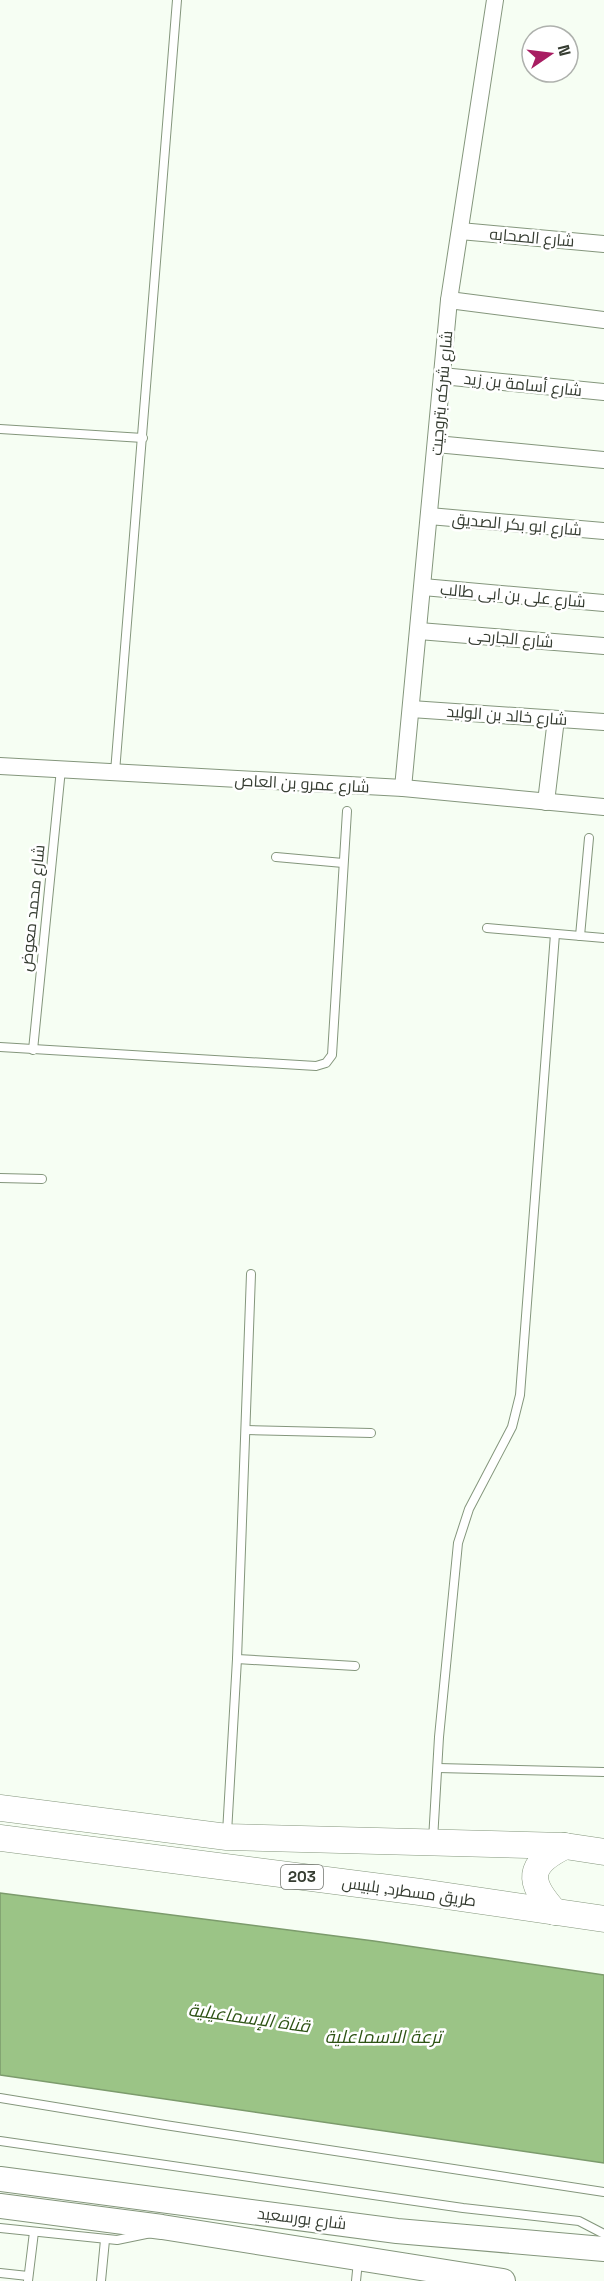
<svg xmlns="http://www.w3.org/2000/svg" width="604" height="2281" viewBox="0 0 604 2281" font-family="'Space Grotesk',Cairo,sans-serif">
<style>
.water{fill:#9bc486;stroke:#7c9b6c;stroke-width:1.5}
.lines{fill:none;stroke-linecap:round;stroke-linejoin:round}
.lane-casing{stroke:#84967c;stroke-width:10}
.street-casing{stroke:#84967c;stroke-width:18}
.secondary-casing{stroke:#84967c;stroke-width:26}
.primary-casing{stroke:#84967c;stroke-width:27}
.lane{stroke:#fff;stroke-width:8}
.street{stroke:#fff;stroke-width:16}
.secondary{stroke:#fff;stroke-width:24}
.primary{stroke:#fff;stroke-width:26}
.labels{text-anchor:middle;stroke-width:5;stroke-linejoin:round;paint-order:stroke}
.shield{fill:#fff;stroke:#72766f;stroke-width:1.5}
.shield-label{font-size:15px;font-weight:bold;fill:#353c31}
.street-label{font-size:16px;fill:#353c31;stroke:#fff}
.water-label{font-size:18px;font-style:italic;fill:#2d5314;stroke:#fff}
</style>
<rect width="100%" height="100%" fill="#f6fef3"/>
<path class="water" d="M0 1893 374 1941 604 1975V2163L0 2075Z"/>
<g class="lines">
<defs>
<g id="lane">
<path d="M0 429 143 438"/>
<path d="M115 772 177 0"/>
<path d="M276 857 343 863"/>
<path d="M487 928 604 938"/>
<path d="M580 936 589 838"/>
<path d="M0 1047 316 1066 326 1063 332 1055 347 811"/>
<path d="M33 1050 61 769"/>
<path d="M0 1178 42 1179"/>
<path d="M246 1430 371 1433"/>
<path d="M237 1659 355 1666"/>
<path d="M438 1768 604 1772"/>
<path d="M227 1833 237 1659 251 1274"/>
<path d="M433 1840 439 1737 458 1543 469 1509 512 1427 520 1395 555 934"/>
<path d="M0 2098 165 2125 604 2192"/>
<path d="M0 2141 463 2208 579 2221 604 2234"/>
<path d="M0 2228 117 2240 151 2233"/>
<path d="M0 2273 28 2276"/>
<path d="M28 2281 34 2232"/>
<path d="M101 2281 105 2240"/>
<path d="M356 2281 358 2261"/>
</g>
<g id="street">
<path d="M460 231 604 244"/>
<path d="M449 300 604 320"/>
<path d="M442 376 604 392"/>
<path d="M436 444 604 460"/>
<path d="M429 516 604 531"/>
<path d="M423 587 604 603"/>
<path d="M419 631 604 646"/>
<path d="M411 709 604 722"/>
<path d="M0 766 403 788 604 807"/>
<path d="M403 788 449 300 495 0"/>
<path d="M546 802 556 719"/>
</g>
<g id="secondary">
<path d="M0 2179 397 2231 604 2249"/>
<path d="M0 2206 162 2227 503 2281"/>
</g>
<g id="primary">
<path d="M0 1808 227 1837 565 1846 604 1852"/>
<path d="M0 1838 420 1892 604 1919"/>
<path d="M555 1912C527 1881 527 1865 565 1846"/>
</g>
</defs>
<use href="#lane" class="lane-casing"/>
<use href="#street" class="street-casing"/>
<use href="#secondary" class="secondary-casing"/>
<use href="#primary" class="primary-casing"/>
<use href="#lane" class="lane"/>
<use href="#street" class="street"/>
<use href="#secondary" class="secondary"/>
<use href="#primary" class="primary"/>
</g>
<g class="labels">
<rect class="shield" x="281" y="1865" width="42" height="24" rx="4.5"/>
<g class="shield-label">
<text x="302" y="1882">203</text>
</g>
<g class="street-label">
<text transform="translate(532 237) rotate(5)" y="6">شارع الصحابه</text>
<text transform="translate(523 384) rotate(6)" y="6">شارع أسامة بن زيد</text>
<text transform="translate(441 393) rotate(-85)" y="6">شارع شركه بتروجيت</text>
<text transform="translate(517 524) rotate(5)" y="6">شارع ابو بكر الصديق</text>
<text transform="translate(513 595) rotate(5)" y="6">شارع على بن ابى طالب</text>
<text transform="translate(511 638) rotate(5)" y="6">شارع الجارحى</text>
<text transform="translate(507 715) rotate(4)" y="6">شارع خالد بن الوليد</text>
<text transform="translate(302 783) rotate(3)" y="6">شارع عمرو بن العاص</text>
<text transform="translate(32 908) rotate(-84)" y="6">شارع محمد معوض</text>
<text transform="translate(409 1891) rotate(8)" y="6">طريق مسطرد, بلبيس</text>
<text transform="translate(302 2218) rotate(7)" y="6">شارع بورسعيد</text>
</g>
<g class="water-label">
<text transform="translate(249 2018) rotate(8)" y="6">قناة الإسماعيلية</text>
<text x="383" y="2043">ترعة الاسماعلية</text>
</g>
</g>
<g transform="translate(550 54) rotate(76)"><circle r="28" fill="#ffffff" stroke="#aeb1ad" stroke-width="1.5"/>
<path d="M0-4.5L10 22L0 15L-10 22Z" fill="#a81d62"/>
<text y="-9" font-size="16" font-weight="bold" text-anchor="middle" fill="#353c31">N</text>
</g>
</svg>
